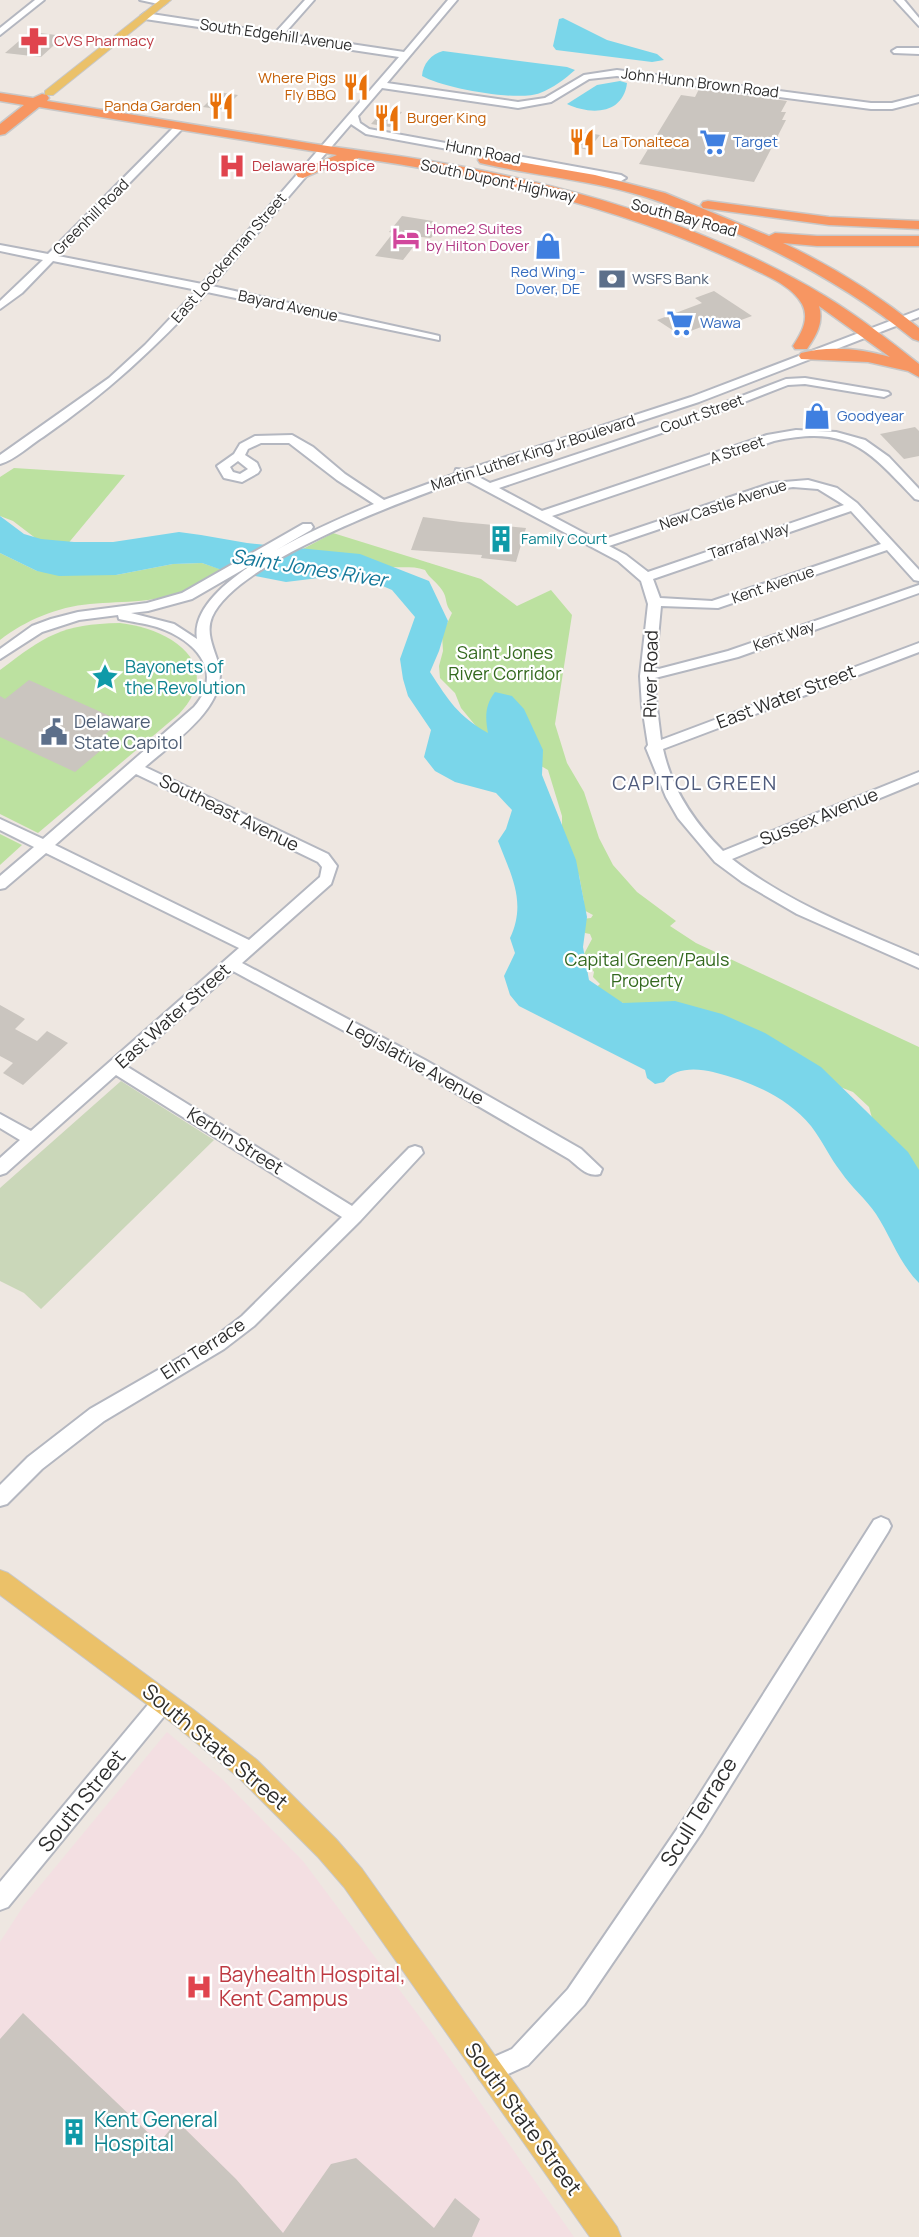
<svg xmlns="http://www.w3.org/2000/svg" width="919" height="2237" viewBox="0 0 919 2237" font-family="Manrope,sans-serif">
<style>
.medical{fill:#f3dfe2}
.green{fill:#bce1a0}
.cemetery{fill:#cad7b9}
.water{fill:#7ad6ea}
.building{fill:#cac5bf}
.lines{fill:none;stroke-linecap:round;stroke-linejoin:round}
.minor-casing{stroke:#b4b7c0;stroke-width:4}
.major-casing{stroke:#c8c8c8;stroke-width:2}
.highway-casing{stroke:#c8c8c8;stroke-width:3}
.minor{fill:#fff;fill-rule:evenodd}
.major{fill:#ebc169;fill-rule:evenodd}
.highway{fill:#f79662;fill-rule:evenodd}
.labels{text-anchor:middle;stroke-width:4.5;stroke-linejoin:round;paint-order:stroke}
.far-street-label{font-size:15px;fill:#2d2d2d;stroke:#fff}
.far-health-label{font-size:15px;fill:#be3a42;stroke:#fff;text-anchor:start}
.far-food-label{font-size:15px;fill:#c56008;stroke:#fff;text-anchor:end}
.far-shop-label{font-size:15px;fill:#366cbe;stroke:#fff;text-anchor:start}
.far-hotel-label{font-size:15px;fill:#b23c85;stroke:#fff;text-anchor:start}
.far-service-label{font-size:15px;fill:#4e5e75;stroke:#fff;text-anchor:start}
.far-culture-label{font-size:15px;fill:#0d838f;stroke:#fff;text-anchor:start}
.park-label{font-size:18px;fill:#34691f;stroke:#fff}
.culture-label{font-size:18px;fill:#0d838f;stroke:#fff;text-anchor:start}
.street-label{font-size:18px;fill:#2d2d2d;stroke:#fff}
.service-label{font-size:18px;fill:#4e5e75;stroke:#fff;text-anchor:start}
.water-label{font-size:20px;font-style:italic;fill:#14789a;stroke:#fff}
.neighbourhood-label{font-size:20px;letter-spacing:1.5px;fill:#4f5b7c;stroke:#fff}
.near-street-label{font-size:21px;fill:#2d2d2d;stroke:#fff}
.near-health-label{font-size:21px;fill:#be3a42;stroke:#fff;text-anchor:start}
.near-culture-label{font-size:21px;fill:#0d838f;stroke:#fff;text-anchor:start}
</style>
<rect width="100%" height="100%" fill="#eee7e1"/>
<path class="medical" d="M167 1732 223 1780 303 1861 431 2032 574 2237H0V1942L24 1905Z"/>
<g class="green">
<path d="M14 468 125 475 66 546 38 540 13 521 0 516V477Z"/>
<path d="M333 533 481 579 517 606 551 590 572 615 555 724 567 763 584 792 599 838 613 865 637 892 676 921 670 926 696 943 919 1047V1174L872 1118 869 1107 853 1092 592 991 600 984 593 977 594 972 591 968 593 962 586 960 584 954 592 939 590 934 585 933 582 919 591 918 593 915 576 906 584 902 579 875 562 861V816L548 770 480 731 461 708 455 693 440 678 439 666 443 651 442 634 452 613C444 604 448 598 442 590 437 582 429 578 425 570 415 566 403 568 392 567 358 564 332 563 299 551Z"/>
<path d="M0 553 37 571 116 575 173 564 202 563 223 570C213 576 202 584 191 589 160 603 124 601 90 604 57 607 26 620 0 640Z"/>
<path d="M120 623C168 628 227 663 179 714L38 833 0 814V670C45 636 61 624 120 623Z"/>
<path d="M0 834 22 845 0 865Z"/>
</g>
<path class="cemetery" d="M121 1081 214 1140 41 1309 24 1293 0 1281V1188Z"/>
<g class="water">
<path d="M563 18 607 40 657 54 664 60 652 62 556 50 553 46 559 19Z"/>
<path d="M443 51 567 67 575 70C565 79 553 88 540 93 518 102 443 88 422 76 423 64 431 54 443 51Z"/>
<path d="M620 81 627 83C623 115 590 115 567 104L597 85Z"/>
<path d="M0 516 24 534 41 539 74 542H113L179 532 201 535 247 543 360 554 429 581 448 621 439 651 430 672C449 701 457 715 488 733 485 717 485 705 495 692L512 696 524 709 543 750 542 775 576 860 587 917 583 947 589 980 623 1003 675 1001 722 1014 765 1033 821 1067 908 1152 919 1170V1283C899 1263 891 1237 876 1214 866 1199 851 1187 841 1172 830 1158 822 1140 811 1126 786 1096 749 1081 713 1072 697 1068 674 1067 664 1082L655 1084 647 1078 645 1070 519 1006 510 995 504 976 515 953 510 938C527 902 511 875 498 841L506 829 512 810 496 793 455 782 435 771 424 757 431 730 408 696 403 679 400 659 415 617 392 590 378 584 360 580 335 576 286 582 219 569 202 563 173 564 116 575 59 576 37 571 0 553Z"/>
</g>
<g class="building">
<path d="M40 33 64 36 41 57 5 53 26 35Z"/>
<path d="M699 89 787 101 781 112H786L782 120H786L754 182 639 164 681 95 695 97Z"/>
<path d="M218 92 238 95 223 110 203 107Z"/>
<path d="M384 109 402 112 390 127 371 124Z"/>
<path d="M582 132 600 135 588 150 572 146Z"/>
<path d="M402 216 433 221 430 225 440 226 431 238 421 237 403 260 375 256 393 233 389 232Z"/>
<path d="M714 291 752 316 733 323 725 318 680 335 657 320 702 303 695 298Z"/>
<path d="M915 427 919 431V456L904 459 880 434Z"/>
<path d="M423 517 461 522 526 528 516 562 481 558 482 555 411 550Z"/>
<path d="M29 680 121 721 96 742 106 746 75 772 0 737V696L5 699Z"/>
<path d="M0 1005 25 1019 15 1029 37 1041 47 1031 68 1043 23 1085 3 1073 13 1063 0 1056Z"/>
<path d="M23 2013 159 2143 177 2121 236 2179 283 2233 331 2164 356 2158 434 2228 455 2198 480 2219 472 2237H0V2039Z"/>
</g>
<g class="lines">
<defs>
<g id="minor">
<path d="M35 0H44L0 35V28Z"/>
<path d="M140 0H166L167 2 163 5Z"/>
<path d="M305 0H314L284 34 404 52 448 0H457L387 83 518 102 545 98 584 75 617 70 871 103H892L919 96V102L892 109H871L617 76 589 79 551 102 518 108 382 88 358 116 360 123 369 129 621 175 626 178 621 181 366 134 351 124 212 286 435 335 439 336V340L207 292C154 349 108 392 43 437 30 445 15 460 0 464V455L109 378 145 345 197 290 53 261 22 293 0 309V301L43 260 0 251V245L48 254 177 124 180 123 185 126 183 128 58 256 202 284 399 57 145 19 141 16 145 13 275 33Z"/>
<path d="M895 0H904L919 18V26Z"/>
<path d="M897 48H919V54L894 53 892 51Z"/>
<path d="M919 310V317L699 402 475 475 490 483 677 421 786 379 805 378 888 392 890 394 884 397 805 384 788 385 685 425 499 488 542 511 767 435 796 430 836 432 865 440 889 457 919 489V500L915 499C867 449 849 425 774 441L552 516 599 541 772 483 808 480 837 488 857 503 919 570V581L914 580 887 550 718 608 661 606 655 670 728 651 919 585V593L738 657 655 678 654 683 661 740 919 643V652L663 749C672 790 694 822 723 851L919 772V782L732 859C788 903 854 928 919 956V968L797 914 742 882 715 862 678 818 666 797 646 748 648 745 642 706 640 676 648 604 641 581 618 561 464 479C406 500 237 561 212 617 205 634 215 650 219 666 228 707 172 743 145 767L328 854 337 866 331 884 242 963 425 1060 581 1149 602 1169 600 1174C588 1178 578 1166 569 1159L413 1068 233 971 126 1066 352 1206 409 1148 415 1146 421 1148 423 1153 360 1221 254 1326 224 1349 104 1421 42 1469 7 1504 0 1506V1485L28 1457 90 1409 212 1339 242 1316 342 1217 116 1075 6 1173 0 1175V1158L20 1140 0 1128V1114L31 1131 239 948 46 853 5 888 0 889V876L34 847 0 830V819L43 839 194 707C226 670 193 639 157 627 144 623 132 622 119 619L118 615 79 620 42 632 0 659V649L32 626 51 619 78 612 147 603 182 593 303 524H311L313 527 311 530 192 599 148 611 131 613 174 624 197 639C187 580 330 523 374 504L337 480 289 443H261L248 449 245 455 257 463 260 470 258 473 242 482 224 478 217 466 234 454 240 444 255 436 292 435 313 447 345 474 384 500 455 474 456 469 466 470 691 397ZM238 461 248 469 240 474 233 472 230 467ZM793 487 818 489 844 505 648 572 626 555 609 546 778 489ZM851 511 881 544 712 601 660 598 653 579ZM136 774 318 862 322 867 320 877 249 940 55 845Z"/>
<path d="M881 1517 888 1520 891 1526 888 1532 702 1832 584 2005 528 2065 488 2083 480 2079 476 2071 480 2063 512 2049 568 1989 686 1816 874 1520Z"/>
<path d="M163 1692 170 1695 173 1702 170 1709 8 1907 0 1910V1882L156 1695Z"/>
</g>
<g id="major">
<path d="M160 0H171L53 95H45V91Z"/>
<path d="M0 1570 8 1573 194 1710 257 1760 336 1839 362 1869 617 2227 621 2237H590L344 1887 318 1857 239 1778 176 1726 0 1595Z"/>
</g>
<g id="highway">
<path d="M0 93 33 98 42 94 47 95 49 98 47 101C134 115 221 129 308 143 360 151 412 157 464 167 590 191 715 230 825 296 858 316 889 340 919 364V377L908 371 868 362 801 359 799 356 801 353C830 345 862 349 890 357L819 306C824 323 816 336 807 349H795L793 346C801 334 810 319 802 304 791 284 762 274 742 264 621 207 490 177 358 158L356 161 336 164 303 178 298 177 296 174 298 171 337 155 39 107 5 134 0 135V124L24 105 0 101Z"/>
<path d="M485 156 595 175 665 193 769 236 775 233 817 236H919V246H817L783 243C832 266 877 294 919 328V341L913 339C851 289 783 252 709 222 683 211 659 200 632 193 582 179 530 175 480 163L478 160 480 157Z"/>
<path d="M708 201 829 217 919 221V229L829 225 703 208 701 205 703 202Z"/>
</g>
</defs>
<use href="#minor" class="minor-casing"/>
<use href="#major" class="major-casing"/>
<use href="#highway" class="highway-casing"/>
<use href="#minor" class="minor"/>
<use href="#major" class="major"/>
<use href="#highway" class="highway"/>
</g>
<defs>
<symbol id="pharmacy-bare" viewBox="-9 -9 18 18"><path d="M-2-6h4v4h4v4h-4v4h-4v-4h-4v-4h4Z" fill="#e0444e" stroke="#fff" stroke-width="2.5" paint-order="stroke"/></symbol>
<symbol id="restaurant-bare" viewBox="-9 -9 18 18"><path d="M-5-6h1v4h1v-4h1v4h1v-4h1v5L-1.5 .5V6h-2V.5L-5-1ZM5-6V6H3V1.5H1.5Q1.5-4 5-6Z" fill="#e8710a" stroke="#fff" stroke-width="2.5" paint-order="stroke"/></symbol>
<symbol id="supermarket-bare" viewBox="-9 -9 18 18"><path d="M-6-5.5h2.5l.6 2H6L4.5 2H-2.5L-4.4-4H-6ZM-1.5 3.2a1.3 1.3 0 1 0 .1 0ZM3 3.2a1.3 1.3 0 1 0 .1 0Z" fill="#3f7fe0" stroke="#fff" stroke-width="2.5" paint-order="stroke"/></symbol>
<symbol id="hospital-bare" viewBox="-9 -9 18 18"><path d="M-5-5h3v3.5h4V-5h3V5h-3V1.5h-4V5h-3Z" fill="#e0444e" stroke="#fff" stroke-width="2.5" paint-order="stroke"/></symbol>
<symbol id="hotel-bare" viewBox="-9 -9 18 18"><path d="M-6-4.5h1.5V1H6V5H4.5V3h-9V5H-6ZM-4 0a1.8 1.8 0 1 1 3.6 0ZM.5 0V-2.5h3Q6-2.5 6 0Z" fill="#d1479c" stroke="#fff" stroke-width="2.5" paint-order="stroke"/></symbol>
<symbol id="shop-bare" viewBox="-9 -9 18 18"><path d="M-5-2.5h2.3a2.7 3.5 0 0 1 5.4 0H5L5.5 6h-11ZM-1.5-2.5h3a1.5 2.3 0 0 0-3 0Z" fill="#3f7fe0" stroke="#fff" stroke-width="2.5" paint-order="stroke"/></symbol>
<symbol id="bank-bare" viewBox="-9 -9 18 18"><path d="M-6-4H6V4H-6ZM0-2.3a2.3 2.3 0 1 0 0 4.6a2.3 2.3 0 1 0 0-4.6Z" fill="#5c6f8a" stroke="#fff" stroke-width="2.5" paint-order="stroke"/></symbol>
<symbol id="building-bare" viewBox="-9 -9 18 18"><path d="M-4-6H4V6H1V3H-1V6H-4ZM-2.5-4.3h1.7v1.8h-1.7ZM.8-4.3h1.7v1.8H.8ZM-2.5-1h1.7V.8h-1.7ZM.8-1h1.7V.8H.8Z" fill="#0f9aa8" stroke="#fff" stroke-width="2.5" paint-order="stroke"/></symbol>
<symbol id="sight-bare" viewBox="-9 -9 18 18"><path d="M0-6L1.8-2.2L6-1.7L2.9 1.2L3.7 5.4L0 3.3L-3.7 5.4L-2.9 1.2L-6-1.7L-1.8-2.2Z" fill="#0f9aa8" stroke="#fff" stroke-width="2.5" paint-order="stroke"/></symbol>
<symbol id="civic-bare" viewBox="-9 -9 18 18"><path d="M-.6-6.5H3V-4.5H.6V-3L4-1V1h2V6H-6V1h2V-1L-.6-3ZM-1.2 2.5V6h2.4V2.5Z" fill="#5c6f8a" stroke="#fff" stroke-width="2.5" paint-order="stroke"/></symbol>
</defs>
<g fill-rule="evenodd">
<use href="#pharmacy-bare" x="15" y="22" width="38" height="38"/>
<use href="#restaurant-bare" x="337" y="68" width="38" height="38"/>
<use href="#restaurant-bare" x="202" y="87" width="38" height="38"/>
<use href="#restaurant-bare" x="368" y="99" width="38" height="38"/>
<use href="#restaurant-bare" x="563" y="123" width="38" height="38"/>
<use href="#supermarket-bare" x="694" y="123" width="38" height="38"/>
<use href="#hospital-bare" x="213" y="147" width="38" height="38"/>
<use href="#hotel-bare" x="387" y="219" width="38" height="38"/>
<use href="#shop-bare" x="529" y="227" width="38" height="38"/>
<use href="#bank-bare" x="593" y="260" width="38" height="38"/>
<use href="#supermarket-bare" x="661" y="304" width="38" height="38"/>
<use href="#shop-bare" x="798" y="397" width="38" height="38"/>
<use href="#building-bare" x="482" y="520" width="38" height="38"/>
<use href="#sight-bare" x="86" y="658" width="38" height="38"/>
<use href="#civic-bare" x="35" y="713" width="38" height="38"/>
<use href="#hospital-bare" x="180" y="1968" width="38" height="38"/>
<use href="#building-bare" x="55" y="2113" width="38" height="38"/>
</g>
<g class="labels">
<g class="far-street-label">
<text transform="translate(276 35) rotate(8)" y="5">South Edgehill Avenue</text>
<text transform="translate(700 83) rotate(7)" y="5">John Hunn Brown Road</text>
<text transform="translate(483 152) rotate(11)" y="5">Hunn Road</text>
<text transform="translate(498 181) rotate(12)" y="5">South Dupont Highway</text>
<text transform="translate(91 217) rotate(-45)" y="5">Greenhill Road</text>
<text transform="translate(684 218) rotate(15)" y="5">South Bay Road</text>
<text transform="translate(229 258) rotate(-49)" y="5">East Loockerman Street</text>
<text transform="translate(288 306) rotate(12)" y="5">Bayard Avenue</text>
<text transform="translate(702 414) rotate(-20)" y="5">Court Street</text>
<text transform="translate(737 450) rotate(-19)" y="5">A Street</text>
<text transform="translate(533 453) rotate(-18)" y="5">Martin Luther King Jr Boulevard</text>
<text transform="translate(723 505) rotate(-18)" y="5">New Castle Avenue</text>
<text transform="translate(749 541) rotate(-19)" y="5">Tarrafal Way</text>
<text transform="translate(773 585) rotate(-19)" y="5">Kent Avenue</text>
<text transform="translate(784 636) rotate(-19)" y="5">Kent Way</text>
</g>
<g class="far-health-label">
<text x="54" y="46">CVS Pharmacy</text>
<text x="252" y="171">Delaware Hospice</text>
</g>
<g class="far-food-label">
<text x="336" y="83">Where Pigs<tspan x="336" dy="17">Fly BBQ</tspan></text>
<text x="201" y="111">Panda Garden</text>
<text x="407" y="123" text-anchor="start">Burger King</text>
<text x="602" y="147" text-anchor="start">La Tonalteca</text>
</g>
<g class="far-shop-label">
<text x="733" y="147">Target</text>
<text x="548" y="277" text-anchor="middle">Red Wing -<tspan x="548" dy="17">Dover, DE</tspan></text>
<text x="700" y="328">Wawa</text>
<text x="837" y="421">Goodyear</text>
</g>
<g class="far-hotel-label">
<text x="426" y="234">Home2 Suites<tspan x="426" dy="17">by Hilton Dover</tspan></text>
</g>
<g class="far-service-label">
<text x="632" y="284">WSFS Bank</text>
</g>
<g class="far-culture-label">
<text x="521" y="544">Family Court</text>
</g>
<g class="park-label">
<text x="505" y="659">Saint Jones<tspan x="505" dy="21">River Corridor</tspan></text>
<text x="647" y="966">Capital Green/Pauls<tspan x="647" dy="21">Property</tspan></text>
</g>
<g class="culture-label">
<text x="125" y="673">Bayonets of<tspan x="125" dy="21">the Revolution</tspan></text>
</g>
<g class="street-label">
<text transform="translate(651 674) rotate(-89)" y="6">River Road</text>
<text transform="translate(786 697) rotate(-21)" y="6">East Water Street</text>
<text transform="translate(229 813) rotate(26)" y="6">Southeast Avenue</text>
<text transform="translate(819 817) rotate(-22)" y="6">Sussex Avenue</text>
<text transform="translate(173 1016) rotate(-42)" y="6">East Water Street</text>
<text transform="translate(415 1063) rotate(29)" y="6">Legislative Avenue</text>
<text transform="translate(235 1141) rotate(32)" y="6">Kerbin Street</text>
<text transform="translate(203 1349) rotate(-33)" y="6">Elm Terrace</text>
</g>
<g class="service-label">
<text x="74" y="728">Delaware<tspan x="74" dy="21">State Capitol</tspan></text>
</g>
<g class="water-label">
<text transform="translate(309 568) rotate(9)" y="7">Saint Jones River</text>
</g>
<g class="neighbourhood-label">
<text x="695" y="790">CAPITOL GREEN</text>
</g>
<g class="near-street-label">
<text transform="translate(215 1747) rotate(40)" y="7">South State Street</text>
<text transform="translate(82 1801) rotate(-51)" y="7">South Street</text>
<text transform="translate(699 1812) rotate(-58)" y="7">Scull Terrace</text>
<text transform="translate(523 2119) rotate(54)" y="7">South State Street</text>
</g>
<g class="near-health-label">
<text x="219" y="1982">Bayhealth Hospital,<tspan x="219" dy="24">Kent Campus</tspan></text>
</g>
<g class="near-culture-label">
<text x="94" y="2127">Kent General<tspan x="94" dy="24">Hospital</tspan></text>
</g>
</g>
</svg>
